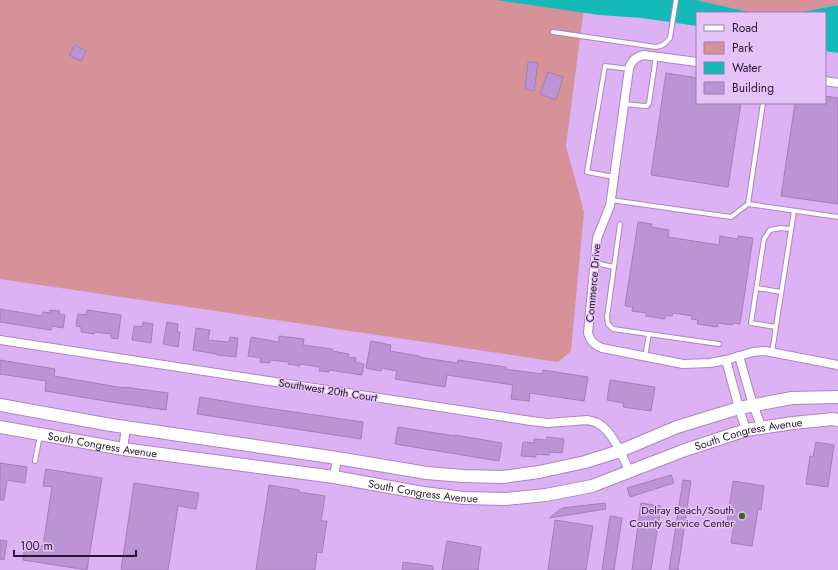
<svg xmlns="http://www.w3.org/2000/svg" width="838" height="570" viewBox="0 0 838 570" font-family="Jost,sans-serif">
<style>
.green{fill:#d79198}
.water{fill:#13bab8}
.building{fill:#bd94d3;stroke:#a57dbb}
.lines{fill:none;stroke-linecap:round;stroke-linejoin:round}
.service-casing{stroke:#ad84c2;stroke-width:6}
.minor-casing{stroke:#ad84c2;stroke-width:10}
.secondary-casing{stroke:#ad84c2;stroke-width:14}
.service{stroke:#fff;stroke-width:4}
.minor{stroke:#fff;stroke-width:8}
.secondary{stroke:#fff;stroke-width:12}
.poi-dot{fill:#3e641e;stroke:#e5c3f8;stroke-width:1.5}
.labels{text-anchor:middle;stroke-width:3;stroke-linejoin:round;paint-order:stroke}
.street-label{font-size:11px;fill:#26162f;stroke:#e5c3f8}
.poi-label{font-size:11px;fill:#26162f;stroke:#e5c3f8;text-anchor:end}
</style>
<rect width="100%" height="100%" fill="#ddb2f4"/>
<g class="green">
<path d="M0 0H585L566 146 584 212 571 351 558 362 0 279Z"/>
<path d="M696 0H838V5L796 13H754Z"/>
</g>
<g class="water">
<path d="M496 0H696L754 13H697V26L642 18 599 15Z"/>
<path d="M838 5V53L825 51V13H796Z"/>
</g>
<g class="building">
<path d="M75 45 86 51 81 61 69 55Z"/>
<path d="M528 62 538 63 534 91 525 89Z"/>
<path d="M548 72 563 77 556 100 540 94Z"/>
<path d="M666 73 697 78V103H741L728 187 651 175Z"/>
<path d="M825 96 838 98V204L781 196 795 103H825Z"/>
<path d="M638 222 652 224 651 227 669 230 668 237 719 245 720 236 738 239V236L753 238 740 324 733 323 732 325 718 323 717 327 697 324 698 320 691 319 692 316 673 313 672 316 666 315 665 319 646 316V313L632 311 633 307 625 306Z"/>
<path d="M0 309 42 316 43 312 50 313V310L60 311 59 314 65 315 63 328 52 326 51 330 0 322Z"/>
<path d="M87 310 121 315 118 339 111 338V334L95 332 94 334 81 332V327L76 326 78 314 86 315Z"/>
<path d="M143 322 153 324 151 343 132 340 134 326 142 327Z"/>
<path d="M167 322 178 324 177 332H180L178 347 163 344Z"/>
<path d="M196 328 210 330 208 340 229 342 230 337 238 338 236 357 217 355V354L193 350Z"/>
<path d="M279 336 304 339 303 345 332 349V351L349 354 348 357 356 358 355 362 364 364 362 375 329 370V372L319 371 320 367 300 364V366L288 364 289 362 270 360V363L260 362 261 358 248 356 251 337 279 342Z"/>
<path d="M371 341 391 345 390 351 419 356V357L457 363 458 360 506 367 505 369 542 374 543 370 588 377 584 401 530 393 529 401 511 399 513 385 447 375 445 387 395 379 397 371 382 368 381 371 366 368Z"/>
<path d="M0 360 55 369 54 376 124 388V387L168 393 166 410 111 402 45 391 46 381 0 374Z"/>
<path d="M610 380 655 387 651 411 623 407 624 403 607 400Z"/>
<path d="M200 397 253 406 363 422 361 439 197 414Z"/>
<path d="M398 427 455 436V435L502 443 499 461 395 444Z"/>
<path d="M547 437 564 439 562 453 549 452V455L536 454V457L521 456 523 442 534 443V439L547 440Z"/>
<path d="M816 442 834 445 828 487 806 484 810 456 813 457Z"/>
<path d="M0 463 27 467 25 483 7 480 4 500H0Z"/>
<path d="M46 469 102 478 87 570 23 560 25 544 43 546 52 487 43 486Z"/>
<path d="M671 475 674 483 630 497 627 488Z"/>
<path d="M683 480 691 481 678 570H669Z"/>
<path d="M733 481 764 486 761 510 758 509 752 546 731 543 734 524 727 523Z"/>
<path d="M134 483 199 493 196 509 178 506 168 570H121Z"/>
<path d="M269 485 299 490V492L325 496 321 521H327L322 553 317 552 315 570H256Z"/>
<path d="M605 503 606 509 549 518 562 508Z"/>
<path d="M641 503 661 506 651 570H632Z"/>
<path d="M610 516 622 518 614 570H602Z"/>
<path d="M555 520 593 526 586 570H548Z"/>
<path d="M0 540 7 541 4 560 0 559Z"/>
<path d="M447 541 481 547 478 570H442Z"/>
<path d="M403 562 433 566V570H402Z"/>
</g>
<g class="lines">
<defs>
<g id="service">
<path d="M553 32 656 47C663 46 666 43 670 38L676 0"/>
<path d="M624 104 645 106H647L649 103 656 56"/>
<path d="M614 177 587 172 605 66 629 69"/>
<path d="M611 200 731 217 748 204 838 217"/>
<path d="M748 204 763 103"/>
<path d="M620 224 607 317 608 324 613 329 719 344"/>
<path d="M595 263 614 267"/>
<path d="M757 288 781 292"/>
<path d="M776 327 751 323 764 239 770 230 780 228 791 229"/>
<path d="M772 352 794 211"/>
<path d="M645 357 649 334"/>
<path d="M35 461 40 435"/>
</g>
<g id="minor">
<path d="M697 62 644 55C635 57 631 61 629 69L610 206 597 238 588 333C590 341 594 345 602 348L683 364 710 363 726 360 753 352 765 351 838 365"/>
<path d="M825 81 838 83"/>
<path d="M0 340 531 421 548 423 587 420C591 421 596 422 599 424 613 432 623 458 630 472"/>
<path d="M739 356 753 405 762 428"/>
<path d="M726 360 739 408 746 430"/>
<path d="M123 449 126 427"/>
<path d="M334 477 337 458"/>
</g>
<g id="secondary">
<path d="M0 405 111 425 337 458 427 473 463 476 503 477 539 472 585 462 620 451 677 427 739 408 792 398 838 397"/>
<path id="s1" d="M0 427 123 449 334 477 423 493 464 498 506 499 546 495 592 486 685 450 746 430 793 423 833 419 838 420"/>
</g>
</defs>
<use href="#service" class="service-casing"/>
<use href="#minor" class="minor-casing"/>
<use href="#secondary" class="secondary-casing"/>
<use href="#service" class="service"/>
<use href="#minor" class="minor"/>
<use href="#secondary" class="secondary"/>
</g>
<circle class="poi-dot" cx="742" cy="516" r="4"/>
<g class="labels">
<g class="street-label">
<text transform="translate(593 283) rotate(-85)" y="4">Commerce Drive</text>
<text transform="translate(328 390) rotate(9)" y="4">Southwest 20th Court</text>
<text dy="4" stroke="none"><textPath href="#s1" startOffset="764">South Congress Avenue</textPath></text>
<text dy="4" stroke="none"><textPath href="#s1" startOffset="104">South Congress Avenue</textPath></text>
<text dy="4" stroke="none"><textPath href="#s1" startOffset="428">South Congress Avenue</textPath></text>
</g>
<g class="poi-label">
<text x="734" y="514">Delray Beach/South<tspan x="734" dy="13">County Service Center</tspan></text>
</g>
</g>
<rect x="696" y="12" width="130" height="92" fill="#e5c3f8" stroke="#997ea8"/>
<rect x="704" y="25" width="20" height="6" fill="#ffffff" stroke="#997ea8"/>
<text x="732" y="32" font-size="12" fill="#26162f">Road</text>
<rect x="704" y="42" width="20" height="12" fill="#d79198" stroke="#997ea8"/>
<text x="732" y="52" font-size="12" fill="#26162f">Park</text>
<rect x="704" y="62" width="20" height="12" fill="#13bab8" stroke="#997ea8"/>
<text x="732" y="72" font-size="12" fill="#26162f">Water</text>
<rect x="704" y="82" width="20" height="12" fill="#bd94d3" stroke="#997ea8"/>
<text x="732" y="92" font-size="12" fill="#26162f">Building</text>
<path d="M14 550v6h122v-6" fill="none" stroke="#26162f" stroke-width="2"/>
<text x="20" y="550" font-size="12" fill="#26162f" stroke="#e5c3f8" stroke-width="3" paint-order="stroke">100 m</text>
</svg>
